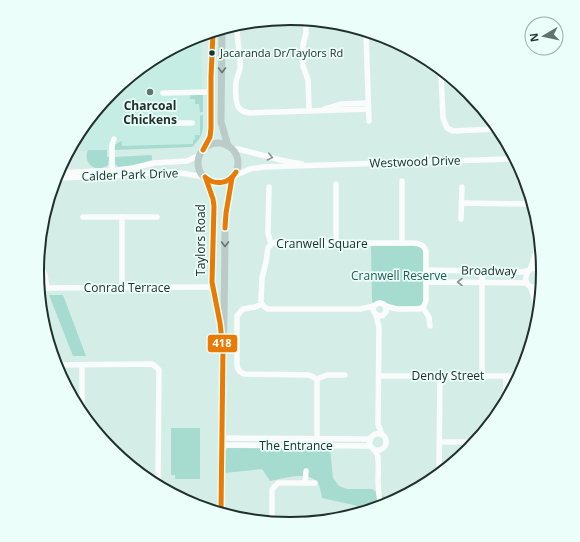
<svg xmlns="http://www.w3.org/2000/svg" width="580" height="542" viewBox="0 0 580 542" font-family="'Open Sans',sans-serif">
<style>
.built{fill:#c5ede4}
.green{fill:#a6dbd0}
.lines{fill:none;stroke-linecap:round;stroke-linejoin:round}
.minor{stroke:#f9fcfb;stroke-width:5.5}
.major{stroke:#bbcbc8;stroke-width:7}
.bus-1-casing{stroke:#ecfef9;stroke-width:8}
.bus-1{stroke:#e97a04;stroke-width:5}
.oneway{stroke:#667673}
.oneway2{stroke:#8c9694}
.bus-dot{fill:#20312d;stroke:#ecfef9;stroke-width:1.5}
.poi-dot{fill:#5f736e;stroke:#ecfef9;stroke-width:1.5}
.labels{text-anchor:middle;stroke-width:3.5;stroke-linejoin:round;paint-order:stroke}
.bus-label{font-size:11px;fill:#20312d;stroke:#ecfef9;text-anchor:start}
.poi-label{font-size:12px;font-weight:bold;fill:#20312d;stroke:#ecfef9}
.street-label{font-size:12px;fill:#20312d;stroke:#ecfef9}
.park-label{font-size:12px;fill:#1b5d52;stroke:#ecfef9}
.rim{fill:none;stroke:#20312d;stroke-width:2}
.line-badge{stroke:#ecfef9;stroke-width:1.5}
.badge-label{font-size:11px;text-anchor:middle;font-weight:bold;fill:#fff}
</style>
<rect width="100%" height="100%" fill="#d5ede7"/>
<path class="built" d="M201 36 203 130 191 146 80 151V138L111 92 193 37Z"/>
<g class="green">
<path d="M190 94H203V112H200L199 104H195V99H190Z"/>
<path d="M203 115C203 131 204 136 192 147L114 150C115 144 117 143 122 141V146L193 144V140L195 139V135H200V116Z"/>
<path d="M88 150H107V157H109L108 165C96 174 82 163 88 150Z"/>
<path d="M151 155 152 156V160L136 165 119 167C114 165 115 161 115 157Z"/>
<path d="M371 246H418L423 248V304C417 307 402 307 394 306 384 304 386 297 374 304L372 301Z"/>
<path d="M49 295H63L86 356H73Z"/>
<path d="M171 428H200V479H175V475H171Z"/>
<path d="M227 448 330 449 333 478 339 486 347 489H372L385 497 388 504 361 510 358 506 322 498C321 493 320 487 318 483 308 470 283 479 270 481L262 469 225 473V452Z"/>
</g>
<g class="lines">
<g class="minor">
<path d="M306 21V33L303 45V66L308 80 309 110"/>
<path d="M237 29C237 42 241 55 240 69 239 72 238 75 237 78 235 84 235 104 239 108 242 112 246 112 250 113L368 109"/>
<path d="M366 33 369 121"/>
<path d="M441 74 443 118 447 128 453 131 494 129"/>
<path d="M163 93 211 92"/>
<path d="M325 109 342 104 368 103"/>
<path d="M164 123H192"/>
<path d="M232 149H238L285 161 302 164"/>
<path d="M57 173 118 170 133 168 154 163 187 161 200 155"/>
<path d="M112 174V145L114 139"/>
<path d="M234 176 250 169 263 167 513 159"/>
<path d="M55 178 112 176 150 173 170 172 187 174 204 177"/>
<path d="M269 187 268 233 271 244"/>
<path d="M462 203 530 204"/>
<path d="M83 217H157"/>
<path d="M122 217V287"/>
<path d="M461 219 462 187"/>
<path d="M336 243V184"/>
<path d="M402 243V181"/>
<path d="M536 252 540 269"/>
<path d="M39 261 45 276 47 288"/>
<path d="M426 270 520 272 528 271"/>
<path d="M530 270 536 252V236"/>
<path d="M482 271V376"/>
<path d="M426 282 527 283"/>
<path d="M530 286C534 294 535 300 536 309"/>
<path d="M540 286C517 294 525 256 543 272"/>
<path d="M40 288 213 287"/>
<path d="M536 300 539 291"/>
<path d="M262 304 255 307 243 309 241 311 237 316V366C238 370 240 373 245 374L309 375 317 379V446"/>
<path d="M374 306 373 310 376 315 382 316 386 312C387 304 380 300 374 306L360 309H268C264 307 262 306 261 301L262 278 266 262 268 248 271 244 276 242 336 243H414C420 244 424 245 426 251V301L423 308 419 309H397L385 306"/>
<path d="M423 308 429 317 430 326"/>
<path d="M376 315 379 327 378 424 382 435"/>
<path d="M56 365 152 364 156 367 159 370 158 481"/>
<path d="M82 365V407"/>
<path d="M379 376H518"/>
<path d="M317 379 327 375H345"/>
<path d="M506 395V376"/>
<path d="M221 438 370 439"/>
<path d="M440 442H474"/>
<path d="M221 445 370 446"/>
<path d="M375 450C388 452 390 435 379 434 375 433 371 436 370 440 368 446 372 447 375 451 377 453 378 457 378 459 379 466 378 474 378 481 378 490 379 498 381 506"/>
<path d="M439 470 440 376"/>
<path d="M305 483 306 471"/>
<path d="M272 520V490L274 487 278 483H315"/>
</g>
<g class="major">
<path d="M222 31 221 122 228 146"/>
<circle cx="218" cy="163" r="20"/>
<path d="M204 148 210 137 211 128V77L213 33"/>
<path d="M206 179 213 199 214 206 212 282 221 329"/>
<path d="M221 510C221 414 225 319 225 223L226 213 232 178"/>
</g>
<defs>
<g id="bus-1">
<path d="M203 150 210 137 211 128V77L213 33"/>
<path d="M205 177C215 186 229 184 236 172"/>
<path d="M206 179 213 199 214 206 212 282 220 323 223 349 221 510"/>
<path d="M225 228 226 213 232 178"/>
</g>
</defs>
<use href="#bus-1" class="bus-1-casing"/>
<use href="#bus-1" class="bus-1"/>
</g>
<defs><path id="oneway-chevron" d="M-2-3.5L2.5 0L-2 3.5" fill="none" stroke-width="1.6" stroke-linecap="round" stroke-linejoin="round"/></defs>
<g class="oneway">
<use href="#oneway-chevron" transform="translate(222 70) rotate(90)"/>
<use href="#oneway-chevron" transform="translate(225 244) rotate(90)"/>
</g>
<g class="oneway2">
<use href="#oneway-chevron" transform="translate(270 157) rotate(13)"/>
<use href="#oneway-chevron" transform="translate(460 282) rotate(-180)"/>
</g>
<circle class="bus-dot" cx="212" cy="53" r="3.5"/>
<circle class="poi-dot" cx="150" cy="92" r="4"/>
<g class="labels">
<g class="bus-label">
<text x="220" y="57">Jacaranda Dr/Taylors Rd</text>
</g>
<g class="poi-label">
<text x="150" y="110">Charcoal<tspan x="150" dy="14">Chickens</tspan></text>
</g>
<g class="street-label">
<text transform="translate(415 162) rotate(-2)" y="4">Westwood Drive</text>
<text transform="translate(130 175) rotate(-2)" y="4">Calder Park Drive</text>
<text transform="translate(201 240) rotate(-90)" y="4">Taylors Road</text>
<text x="322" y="248">Cranwell Square</text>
<text transform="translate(489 271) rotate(1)" y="4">Broadway</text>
<text x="127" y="292">Conrad Terrace</text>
<text x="448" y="380">Dendy Street</text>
<text x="296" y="450">The Entrance</text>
</g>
<g class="park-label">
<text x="399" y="280">Cranwell Reserve</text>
</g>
</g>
<path d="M0 0H580V542H0ZM44 271a246 246 0 1 1 492 0a246 246 0 1 1-492 0Z" fill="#ecfef9" fill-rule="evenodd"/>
<path class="rim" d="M44 271a246 246 0 1 1 492 0a246 246 0 1 1-492 0Z"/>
<rect class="line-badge" x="207" y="334" width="31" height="19" rx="4" fill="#e97a04"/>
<g class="badge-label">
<text x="222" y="347">418</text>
</g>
<g transform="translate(544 36) rotate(261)"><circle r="19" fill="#ecfef9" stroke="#9aaca7"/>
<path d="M0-3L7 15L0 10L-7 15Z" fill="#5f736e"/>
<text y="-6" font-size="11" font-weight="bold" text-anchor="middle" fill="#20312d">N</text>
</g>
</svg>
